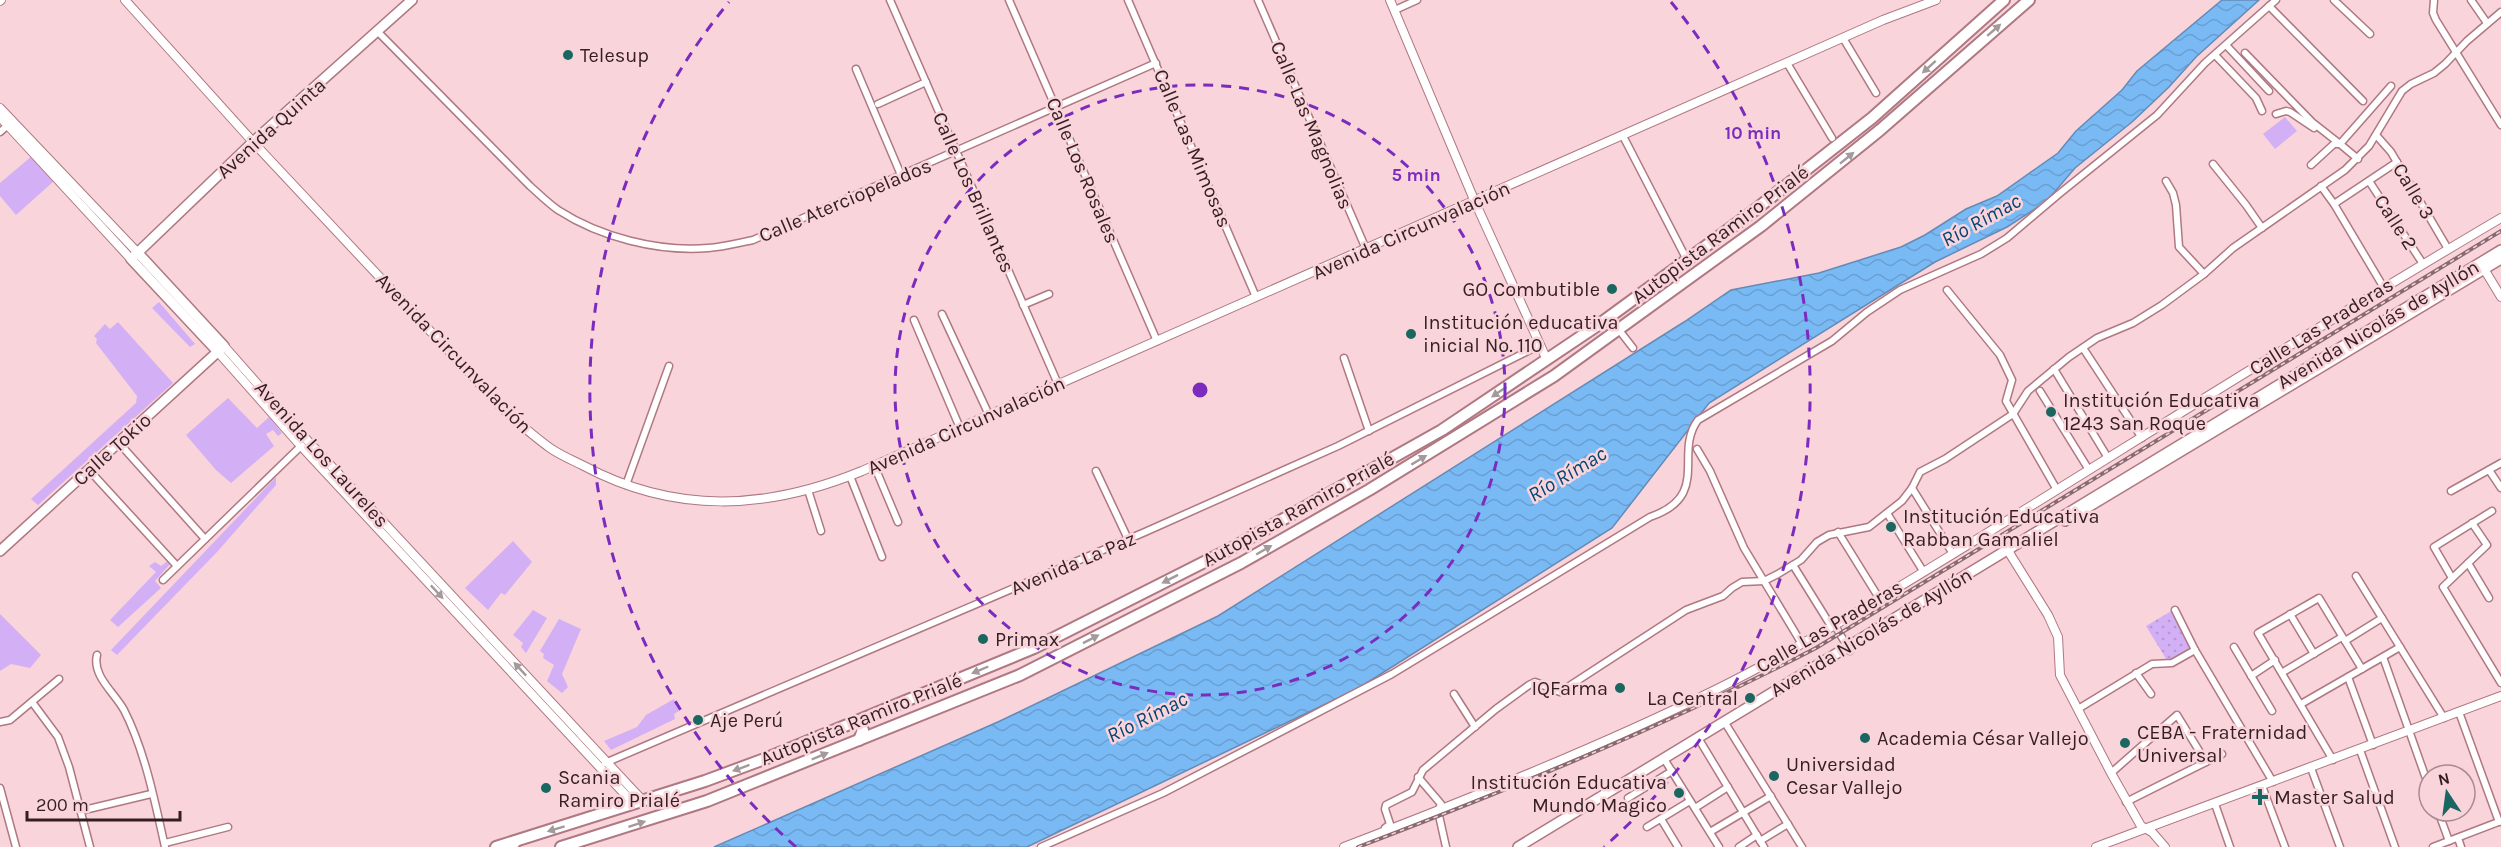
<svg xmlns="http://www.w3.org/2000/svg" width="2501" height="847" viewBox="0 0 2501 847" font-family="Karla,sans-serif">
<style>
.grass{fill:#d3b0f5}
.park{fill:url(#park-dots)}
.water{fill:url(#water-waves);stroke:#648bb6;stroke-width:1.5}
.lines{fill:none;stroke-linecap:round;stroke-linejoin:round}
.minor-casing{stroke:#af7882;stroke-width:9}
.tertiary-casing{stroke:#af7882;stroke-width:10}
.secondary-casing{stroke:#af7882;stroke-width:12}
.primary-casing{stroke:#af7882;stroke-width:12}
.trunk-casing{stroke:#af7882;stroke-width:14}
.motorway-casing{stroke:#af7882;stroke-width:14}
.minor{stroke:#fff;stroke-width:6}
.tertiary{stroke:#fff;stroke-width:8}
.secondary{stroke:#fff;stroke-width:9}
.primary{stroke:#fff;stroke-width:9}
.trunk{stroke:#fff;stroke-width:10}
.motorway{stroke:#fff;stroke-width:10}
.rail-casing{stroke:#886b70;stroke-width:4}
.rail{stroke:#f9d4da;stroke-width:1.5;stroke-dasharray:4.5;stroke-linecap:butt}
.oneway{fill:#a49a9c}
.ring{fill:none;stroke:#7b2cbf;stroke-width:3;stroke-dasharray:10 8}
.poi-dot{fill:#1a6660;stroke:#f9d4da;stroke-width:2}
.labels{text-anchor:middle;stroke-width:5;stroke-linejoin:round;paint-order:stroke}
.poi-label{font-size:20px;fill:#341e22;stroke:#f9d4da;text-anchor:start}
.street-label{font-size:20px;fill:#341e22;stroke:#f9d4da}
.water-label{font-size:21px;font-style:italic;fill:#024574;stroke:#f9d4da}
.centre{fill:#7b2cbf;stroke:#f9d4da;stroke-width:3}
.ring-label{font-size:18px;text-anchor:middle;font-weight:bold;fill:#7b2cbf;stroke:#f9d4da;stroke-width:5;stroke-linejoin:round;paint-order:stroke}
</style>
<defs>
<pattern id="park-dots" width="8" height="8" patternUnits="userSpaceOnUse" patternTransform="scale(1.5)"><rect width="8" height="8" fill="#d3b0f5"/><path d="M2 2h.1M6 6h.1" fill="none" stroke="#b697d2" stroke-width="1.8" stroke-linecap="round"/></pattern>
<pattern id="water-waves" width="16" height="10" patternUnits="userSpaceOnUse" patternTransform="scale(1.5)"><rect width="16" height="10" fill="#79baf5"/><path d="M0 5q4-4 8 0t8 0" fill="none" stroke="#699fd2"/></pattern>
</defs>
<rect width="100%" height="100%" fill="#f9d4da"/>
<g class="grass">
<path d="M2285 117 2297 131 2275 149 2263 134Z"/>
<path d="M32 156 54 181 16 215 0 196V183Z"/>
<path d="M159 302 195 344 190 347 152 308Z"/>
<path d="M118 322 173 383 38 505 31 499 136 403 137 396 96 343 97 339 94 336 105 324 110 329Z"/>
<path d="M231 358 548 703 546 704 331 474 228 359Z"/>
<path d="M228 398 257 428 269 417 282 433 278 436 273 430 266 434 274 446 231 483 216 470 186 435Z"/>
<path d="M276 477V485L217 552 117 655 111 650Z"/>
<path d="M513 541 532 562 505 595 501 593 488 610 465 588Z"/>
<path d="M169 560 171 563 155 581 161 588 118 627 110 620 156 572 149 566 155 562 161 566Z"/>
<path d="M533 610 547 618 526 653 521 647 523 643 513 635Z"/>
<path d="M0 614 41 655 30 668 11 664 0 671Z"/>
<path d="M559 619 581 629 562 674 568 687 562 693 547 681 554 665 543 658 544 654 540 651Z"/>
<path d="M674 699 679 711 674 714 675 719 611 750 604 741 637 727 646 715Z"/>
</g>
<path class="park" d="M2173 610 2194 647 2168 662 2146 626Z"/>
<path class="water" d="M2222 0H2259L2196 57 2169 87 2132 122 2075 168 2046 202 2007 227 1935 262 1709 403 1612 528 1357 689 1027 847H714L1000 721 1218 616 1684 322 1731 290 1819 273 1901 247 1925 235 1966 209 1997 196 2058 153 2076 131 2122 90 2137 71Z"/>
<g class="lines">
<defs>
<g id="minor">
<path d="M890 0 1058 384"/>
<path d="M1009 0 1157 341"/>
<path d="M1128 0 1256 297"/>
<path d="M1258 0 1366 249"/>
<path d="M2334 0 2370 34"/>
<path d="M2434 0 2433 13 2436 20 2501 125"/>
<path d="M2471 0 2487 23"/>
<path d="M2269 6 2363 101"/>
<path d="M1395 10 1417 0"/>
<path d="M378 32 530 186C539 194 548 203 558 210 600 237 657 252 708 248 723 247 738 243 753 240L1156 63"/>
<path d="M1843 38 1876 93"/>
<path d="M2226 45 2269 91"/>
<path d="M2245 53 2312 122 2340 144 2391 86"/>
<path d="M2215 55 2256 98 2262 111"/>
<path d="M1787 63 1832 138"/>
<path d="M856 69 901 175"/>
<path d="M878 104 926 82"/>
<path d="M2276 114 2286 111 2290 112 2314 128"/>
<path d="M0 132 8 125"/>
<path d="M2376 135 2391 152 2448 249"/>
<path d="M1623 136 1687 260"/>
<path d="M2337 144H2340L2358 159"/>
<path d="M2213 164 2246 205 2262 228"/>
<path d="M2311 165 2335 143"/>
<path d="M2166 181 2173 193 2176 205 2179 247 2204 274"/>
<path d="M2369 181 2423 264"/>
<path d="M2321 186 2334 204 2384 288"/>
<path d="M2334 204 2397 162"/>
<path d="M1947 290 2000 355 2012 380 2006 401 2057 490"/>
<path d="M1023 305 1049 294"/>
<path d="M942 314 989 415"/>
<path d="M914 320 960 428"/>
<path d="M1619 330 1633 348"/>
<path d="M2083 348 2142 438"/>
<path d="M1344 358 1369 431"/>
<path d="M2054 369 2108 458"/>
<path d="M2040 391 2089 470"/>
<path d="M119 443 205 539"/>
<path d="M1697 449 1710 471 1744 548 1802 644"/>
<path d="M874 465 898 522"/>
<path d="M89 470 177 566"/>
<path d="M2489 470 2501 488"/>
<path d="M1096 471 1128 539"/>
<path d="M850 476 882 557"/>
<path d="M626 485 669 366"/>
<path d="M1912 488 1953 554"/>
<path d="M808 490 821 531"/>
<path d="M2451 491 2501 463"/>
<path d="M1887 513 1923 571"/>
<path d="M2472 523 2487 545 2443 587 2501 683"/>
<path d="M1838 532 1879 598"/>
<path d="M2468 563 2489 598"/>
<path d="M1793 565 1831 626"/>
<path d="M2356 576 2444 718"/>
<path d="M2452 578 2434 547 2492 511"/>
<path d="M163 580 301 446"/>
<path d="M2175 610 2195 650 2273 782"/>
<path d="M2290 614 2314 654"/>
<path d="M1834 624 1850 651"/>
<path d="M2345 641 2382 618"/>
<path d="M2234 647 2272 711"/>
<path d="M97 655C92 676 114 692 124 710 145 751 155 802 165 847"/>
<path d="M2383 657 2429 787"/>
<path d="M2283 672 2342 637"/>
<path d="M2136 673 2151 694"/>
<path d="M2251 676 2275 660"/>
<path d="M2348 677 2373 745"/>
<path d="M1454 694 1475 727"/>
<path d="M32 702 58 737 69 767 90 847"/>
<path d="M2301 704 2400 647"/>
<path d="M2078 709 2152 664 2172 663 2195 650"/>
<path d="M2459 712 2499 822"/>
<path d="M0 722 10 720 59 679"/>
<path d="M1727 726 1802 847"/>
<path d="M1700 741 1764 847"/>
<path d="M2360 750 2395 847"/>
<path d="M2333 760 2258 633 2319 598 2362 669"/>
<path d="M1666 762 1719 847"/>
<path d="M605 763 1145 532 1338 446 1540 345"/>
<path d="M2311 768 2340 847"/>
<path d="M2111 773 2177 715 2206 762"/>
<path d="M1418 777 1441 804 1438 811 1446 847"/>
<path d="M2262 786 2285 847"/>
<path d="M0 788 16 847"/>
<path d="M1628 798 1672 771"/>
<path d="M2126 802 2222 754"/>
<path d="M2215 804 2230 847"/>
<path d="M1695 808 1728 787"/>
<path d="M80 811 151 794"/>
<path d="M2438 811 2449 841"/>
<path d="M1661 819 1678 847"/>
<path d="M1647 827 1690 801"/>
<path d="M1385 828 1390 824 1385 809 1386 805 1412 792 1423 770 1496 709 1529 685 1535 682 1560 692 1686 610 1723 596 1732 588 1742 582 1764 581 1778 574 1801 560 1817 542 1829 535 1869 527 1902 501 1912 488 1920 472 1945 459 2013 414 2028 391 2069 357 2097 338 2133 323 2162 305 2204 274 2233 248 2345 170 2369 146 2402 91 2411 84 2434 73 2445 64 2467 41 2501 12"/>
<path d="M1710 832 1771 796"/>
<path d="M2458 838 2461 847"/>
<path d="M1760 841 1788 824"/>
<path d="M165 843 228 827"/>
<path d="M1041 847 1163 793 1392 674 1650 517C1712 496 1673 453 1698 420L1832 341 1867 312 1900 290 1981 254 2007 238 2059 194 2157 115 2205 63 2276 0"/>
<path d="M1739 847 1757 835"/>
<path d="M2433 847 2501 821"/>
</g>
<g id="tertiary">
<path d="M125 0 253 142 507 413C521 425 535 437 550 448 560 455 572 460 582 465 675 515 767 510 862 471L1883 20 1936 0"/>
<path d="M1390 0 1475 202 1547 360"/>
<path d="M0 1 1 0"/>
<path d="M0 108 138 253"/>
<path d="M0 117 131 259"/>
<path d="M2484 269 2501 297"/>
<path d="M224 346 307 440 643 801"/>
<path d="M218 352 301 446 634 804"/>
<path d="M2009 548 2010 554 2048 615 2058 637 2060 675 2111 773 2141 826 2152 832 2165 847"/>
<path d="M1344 847C1469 799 1597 748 1717 689 1823 636 1925 571 2026 509 2184 411 2341 312 2501 218"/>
<path d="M2096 847 2501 696"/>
</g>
<g id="secondary">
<path d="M218 352 131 259 253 142 412 0"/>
<path d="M0 551 224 346 138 253"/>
</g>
<g id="primary">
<path d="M2065 521 2501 259"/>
<path d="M1518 847 2501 250"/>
</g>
<g id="trunk">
<path d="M496 847 705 781 767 758 1034 648 1232 548 1442 430 1601 323 1751 213 1872 118 2004 0"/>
<path d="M561 847 707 801 1020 675 1241 563 1369 490 1554 376 1761 226 1880 130 2029 0"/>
</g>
<g id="motorway">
<path d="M854 723 860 725 863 730 859 740"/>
<path d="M511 847 516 841"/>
</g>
</defs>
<use href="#minor" class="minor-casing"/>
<use href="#tertiary" class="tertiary-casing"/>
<use href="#secondary" class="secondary-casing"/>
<use href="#primary" class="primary-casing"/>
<use href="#trunk" class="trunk-casing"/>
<use href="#motorway" class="motorway-casing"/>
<use href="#minor" class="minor"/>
<use href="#tertiary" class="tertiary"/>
<use href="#secondary" class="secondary"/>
<use href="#primary" class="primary"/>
<use href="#trunk" class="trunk"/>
<use href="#motorway" class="motorway"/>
<defs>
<path id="rail" d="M1358 847C1513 788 1668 725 1816 648L2501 231"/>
</defs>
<use href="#rail" class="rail-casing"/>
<use href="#rail" class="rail"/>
</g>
<defs><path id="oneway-solid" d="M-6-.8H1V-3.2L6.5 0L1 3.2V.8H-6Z" transform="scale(1.5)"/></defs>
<g class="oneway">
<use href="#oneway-solid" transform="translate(1994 30) rotate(-41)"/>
<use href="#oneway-solid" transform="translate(1929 67) rotate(138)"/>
<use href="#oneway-solid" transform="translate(1847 158) rotate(-39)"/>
<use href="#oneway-solid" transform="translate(1499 392) rotate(146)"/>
<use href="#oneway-solid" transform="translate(1419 460) rotate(-31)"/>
<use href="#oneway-solid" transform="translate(1264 550) rotate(-30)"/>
<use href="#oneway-solid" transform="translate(1170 579) rotate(153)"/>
<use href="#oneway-solid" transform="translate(437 592) rotate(47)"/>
<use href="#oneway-solid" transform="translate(1091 639) rotate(-27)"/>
<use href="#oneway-solid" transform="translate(520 669) rotate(-133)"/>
<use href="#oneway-solid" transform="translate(980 670) rotate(157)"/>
<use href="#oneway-solid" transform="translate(820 756) rotate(-23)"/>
<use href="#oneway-solid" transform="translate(741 768) rotate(160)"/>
<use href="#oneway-solid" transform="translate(637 824) rotate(-18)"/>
<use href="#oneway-solid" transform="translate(556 829) rotate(163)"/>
</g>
<g class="ring">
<circle cx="1200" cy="390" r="305"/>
<path d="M796 847A610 610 0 0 1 729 2M1671 2A610 610 0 0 1 1604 847"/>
</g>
<g class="poi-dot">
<circle cx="568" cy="55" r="6"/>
<circle cx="1612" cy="289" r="6"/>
<circle cx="1411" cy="334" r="6"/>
<circle cx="2051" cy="412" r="6"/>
<circle cx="1891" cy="527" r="6"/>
<circle cx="983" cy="639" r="6"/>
<circle cx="1620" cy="688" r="6"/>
<circle cx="1750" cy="698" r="6"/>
<circle cx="698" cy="720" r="6"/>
<circle cx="1865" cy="738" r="6"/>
<circle cx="2125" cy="743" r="6"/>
<circle cx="1774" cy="776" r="6"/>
<circle cx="546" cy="788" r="6"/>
<circle cx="1679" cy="793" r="6"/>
<path d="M2257 788h6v6h6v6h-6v6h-6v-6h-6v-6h6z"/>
</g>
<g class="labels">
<g class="poi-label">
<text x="580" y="62">Telesup</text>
<text x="1600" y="296" text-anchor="end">GO Combutible</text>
<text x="1423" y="329">Institución educativa<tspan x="1423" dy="23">inicial No. 110</tspan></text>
<text x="2063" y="407">Institución Educativa<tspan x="2063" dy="23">1243 San Roque</tspan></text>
<text x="1903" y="523">Institución Educativa<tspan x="1903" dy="23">Rabban Gamaliel</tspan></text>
<text x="995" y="646">Primax</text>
<text x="1608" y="695" text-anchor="end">IQFarma</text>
<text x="1738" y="705" text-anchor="end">La Central</text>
<text x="710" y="727">Aje Perú</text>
<text x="2137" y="739">CEBA - Fraternidad<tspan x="2137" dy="23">Universal</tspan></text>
<text x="1877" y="745">Academia César Vallejo</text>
<text x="1786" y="771">Universidad<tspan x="1786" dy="23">Cesar Vallejo</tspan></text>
<text x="558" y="784">Scania<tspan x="558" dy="23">Ramiro Prialé</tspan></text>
<text x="1667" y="789" text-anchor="end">Institución Educativa<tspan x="1667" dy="23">Mundo Magico</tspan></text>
<text x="2274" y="804">Master Salud</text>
</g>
<g class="street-label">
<text transform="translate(1312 125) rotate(67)" y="7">Calle Las Magnolias</text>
<text transform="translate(271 128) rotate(-42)" y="7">Avenida Quinta</text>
<text transform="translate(1193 148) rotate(67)" y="7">Calle Las Mimosas</text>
<text transform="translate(1083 170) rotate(67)" y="7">Calle Los Rosales</text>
<text transform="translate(2414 191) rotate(59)" y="7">Calle 3</text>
<text transform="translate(974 192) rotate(66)" y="7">Calle Los Brillantes</text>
<text transform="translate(845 200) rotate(-23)" y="7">Calle Aterciopelados</text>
<text transform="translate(2396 222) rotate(57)" y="7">Calle 2</text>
<text transform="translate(1411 230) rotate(-24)" y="7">Avenida Circunvalación</text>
<text transform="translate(1720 234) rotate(-37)" y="7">Autopista Ramiro Prialé</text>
<text transform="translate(2378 324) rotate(-31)" y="7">Avenida Nicolás de Ayllón</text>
<text transform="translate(2321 326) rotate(-32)" y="7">Calle Las Praderas</text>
<text transform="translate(454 353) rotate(46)" y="7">Avenida Circunvalación</text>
<text transform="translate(966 425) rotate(-24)" y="7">Avenida Circunvalación</text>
<text transform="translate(112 449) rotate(-42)" y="7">Calle Tokio</text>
<text transform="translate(322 454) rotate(48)" y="7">Avenida Los Laureles</text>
<text transform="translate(1298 509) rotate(-29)" y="7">Autopista Ramiro Prialé</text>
<text transform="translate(1073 563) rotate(-23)" y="7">Avenida La Paz</text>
<text transform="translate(1829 626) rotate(-30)" y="7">Calle Las Praderas</text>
<text transform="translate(1871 632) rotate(-31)" y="7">Avenida Nicolás de Ayllón</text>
<text transform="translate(861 719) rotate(-22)" y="7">Autopista Ramiro Prialé</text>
</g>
<g class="water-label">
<text transform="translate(1981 220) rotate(-29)" y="7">Río Rímac</text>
<text transform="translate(1567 474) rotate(-31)" y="7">Río Rímac</text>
<text transform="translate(1147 717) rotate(-27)" y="7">Río Rímac</text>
</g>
</g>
<circle cx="1200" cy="390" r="9" class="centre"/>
<g class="ring-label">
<text x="1753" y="139">10 min</text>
<text x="1416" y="181">5 min</text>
</g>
<g transform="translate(2447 793) rotate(347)"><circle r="28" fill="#f9d4da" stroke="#aa8b90" stroke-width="1.5"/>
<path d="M0-4.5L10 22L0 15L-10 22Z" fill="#1a6660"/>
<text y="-9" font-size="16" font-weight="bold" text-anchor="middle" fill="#341e22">N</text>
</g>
<path d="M27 811v9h153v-9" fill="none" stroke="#341e22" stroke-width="3"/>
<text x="36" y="811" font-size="18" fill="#341e22" stroke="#f9d4da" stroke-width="4.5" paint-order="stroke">200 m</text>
</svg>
